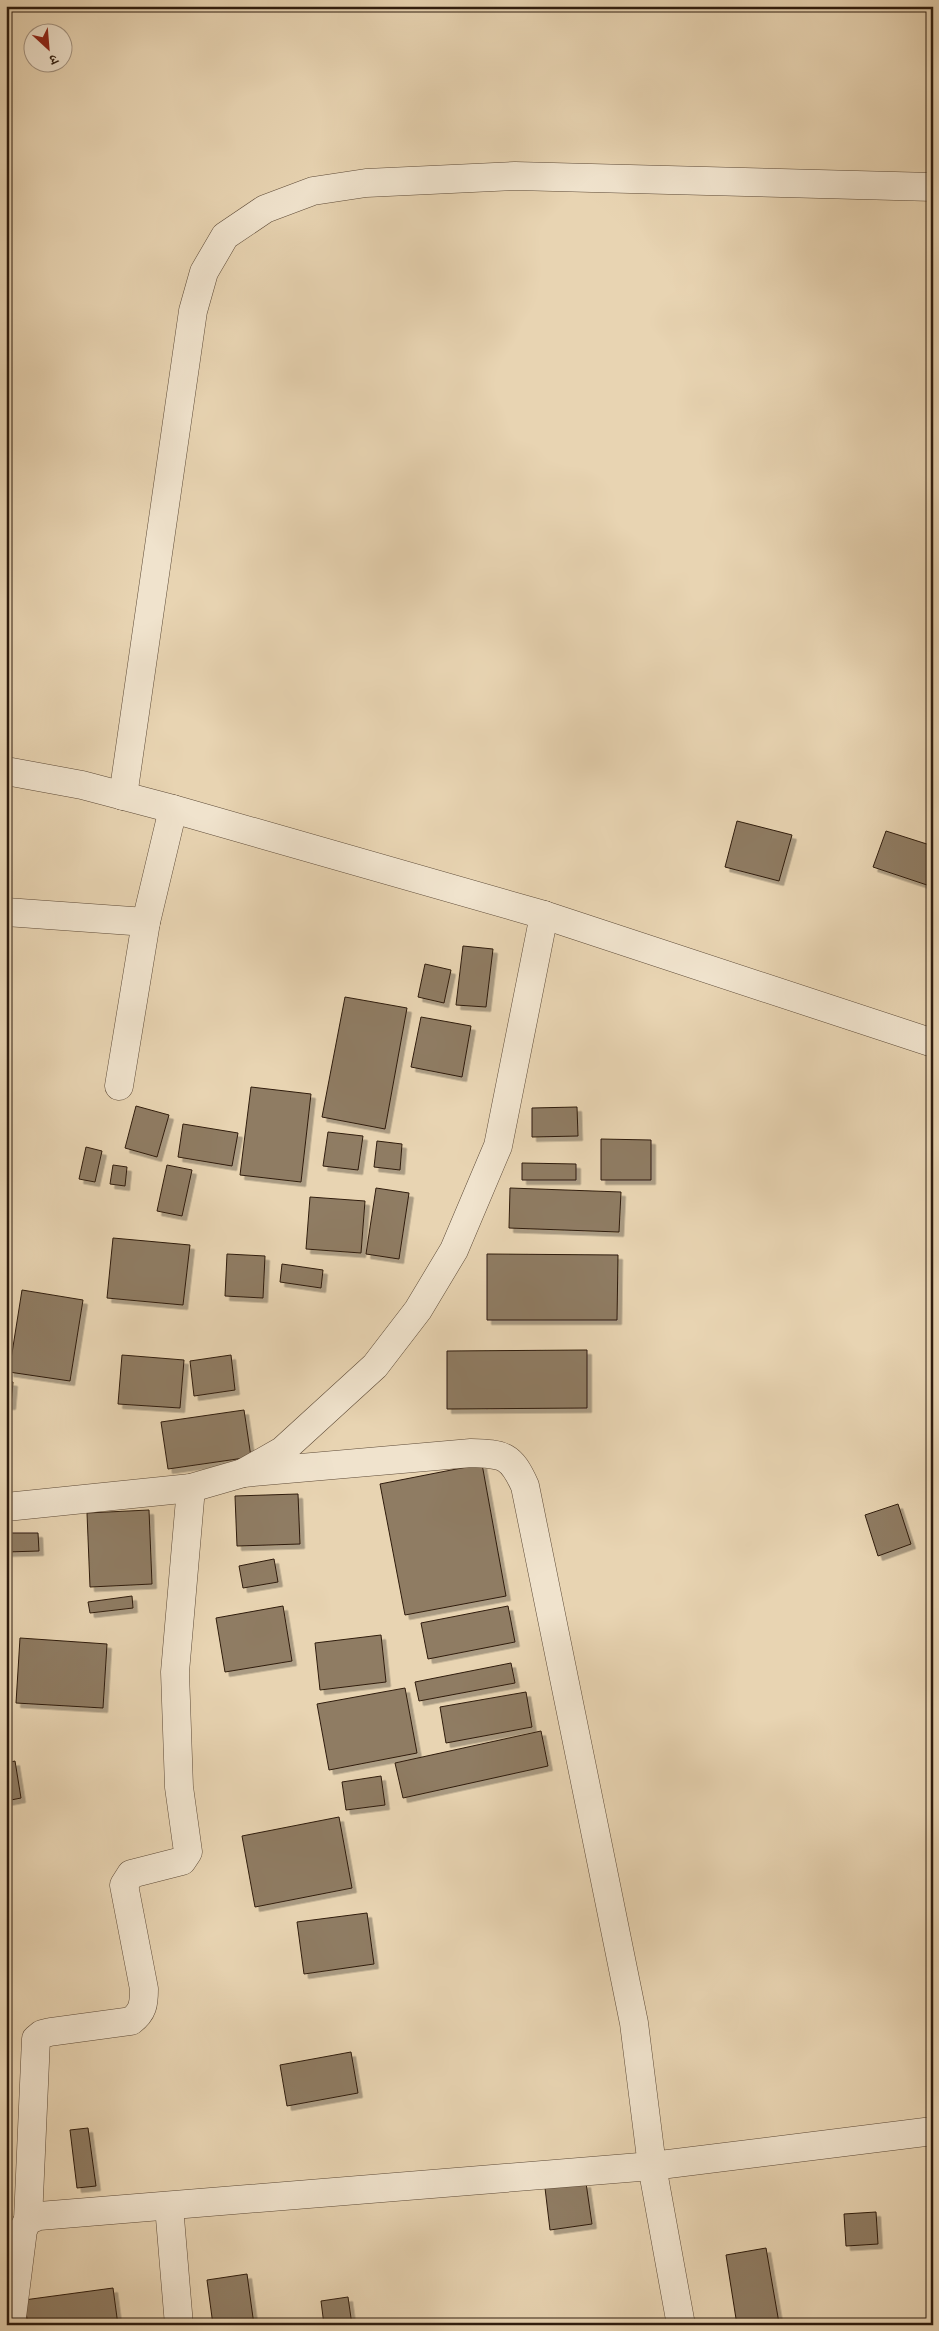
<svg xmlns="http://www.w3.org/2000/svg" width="939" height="2331" viewBox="0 0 939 2331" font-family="Vollkorn,'Noto Serif Devanagari',serif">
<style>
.building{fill:#8f7c63;stroke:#2f1c0e;filter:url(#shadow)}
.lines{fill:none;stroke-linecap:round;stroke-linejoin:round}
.minor-casing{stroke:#5d4a37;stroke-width:29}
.minor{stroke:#f0e3cd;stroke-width:28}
</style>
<defs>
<filter id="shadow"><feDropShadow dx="4.5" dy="4.5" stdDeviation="0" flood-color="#0004"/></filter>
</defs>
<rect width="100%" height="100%" fill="#e8d4b2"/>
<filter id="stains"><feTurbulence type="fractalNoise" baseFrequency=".004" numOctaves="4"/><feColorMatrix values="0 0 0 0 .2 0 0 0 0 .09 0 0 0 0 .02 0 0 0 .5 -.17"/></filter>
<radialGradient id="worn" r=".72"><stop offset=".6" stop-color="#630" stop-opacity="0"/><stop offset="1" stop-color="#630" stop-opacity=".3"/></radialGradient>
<g class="building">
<path d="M737 821 792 835 779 881 725 867Z"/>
<path d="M886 831 933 846V887L873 867Z"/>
<path d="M463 946 493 949 486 1007 456 1005Z"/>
<path d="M425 964 451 970 444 1003 418 997Z"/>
<path d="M345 997 407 1008 385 1129 322 1117Z"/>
<path d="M421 1017 471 1026 462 1077 411 1067Z"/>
<path d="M251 1087 311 1094 301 1182 240 1175Z"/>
<path d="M136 1106 169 1115 157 1157 125 1148Z"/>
<path d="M577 1107 578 1136 532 1137V1108Z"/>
<path d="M183 1124 238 1133 232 1166 178 1157Z"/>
<path d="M328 1132 363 1136 358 1170 323 1166Z"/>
<path d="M601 1139 651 1140V1180H601Z"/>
<path d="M377 1141 402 1144 400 1170 374 1167Z"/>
<path d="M86 1147 102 1151 95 1182 79 1179Z"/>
<path d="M522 1163 576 1164V1180H522Z"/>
<path d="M113 1165 127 1167 125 1186 110 1184Z"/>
<path d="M167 1165 192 1170 182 1216 157 1211Z"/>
<path d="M376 1188 409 1193 399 1259 366 1254Z"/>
<path d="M510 1188 621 1192 619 1232 509 1228Z"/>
<path d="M310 1197 365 1201 361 1253 306 1249Z"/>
<path d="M113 1238 190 1245 183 1305 107 1298Z"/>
<path d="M227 1254 265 1256 263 1298 225 1296Z"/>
<path d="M487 1254 618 1255 617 1320H487Z"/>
<path d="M282 1264 323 1270 321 1288 280 1282Z"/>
<path d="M22 1290 83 1300 70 1381 9 1372Z"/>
<path d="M587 1350V1408L447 1409V1351Z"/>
<path d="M122 1355 184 1360 180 1408 118 1404Z"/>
<path d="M231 1355 235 1390 194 1396 190 1361Z"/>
<path d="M6 1381 13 1382 11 1405H6Z"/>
<path d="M244 1410 251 1457 168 1469 161 1422Z"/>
<path d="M482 1464 506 1596 405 1615 380 1484Z"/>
<path d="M298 1494 300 1544 237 1546 235 1496Z"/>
<path d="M898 1504 911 1544 878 1556 865 1515Z"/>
<path d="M149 1510 152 1584 90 1587 87 1513Z"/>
<path d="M6 1533H38L39 1551 6 1552Z"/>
<path d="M274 1559 278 1582 243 1588 239 1566Z"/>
<path d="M132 1596 133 1608 90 1613 88 1602Z"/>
<path d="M283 1606 292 1661 225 1672 216 1618Z"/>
<path d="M508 1606 515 1642 428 1659 421 1623Z"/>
<path d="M381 1635 386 1682 320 1690 315 1643Z"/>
<path d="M20 1638 107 1644 103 1708 16 1703Z"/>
<path d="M511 1663 515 1683 419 1701 415 1682Z"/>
<path d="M405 1688 417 1753 329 1770 317 1704Z"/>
<path d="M526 1692 532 1727 446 1743 440 1707Z"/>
<path d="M541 1731 548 1766 403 1798 395 1763Z"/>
<path d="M15 1761 21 1798 6 1801V1763Z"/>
<path d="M381 1776 385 1805 346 1810 342 1782Z"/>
<path d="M339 1817 352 1888 255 1907 242 1836Z"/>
<path d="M367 1913 374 1964 304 1974 297 1922Z"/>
<path d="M351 2052 358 2093 287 2106 280 2065Z"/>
<path d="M88 2128 96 2186 77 2188 70 2130Z"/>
<path d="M586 2183 592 2224 550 2230 545 2188Z"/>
<path d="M876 2212 878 2244 846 2246 844 2214Z"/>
<path d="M766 2248 779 2323 737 2325 726 2255Z"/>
<path d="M247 2274 254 2325H213L207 2280Z"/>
<path d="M113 2288 118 2325H28L24 2300Z"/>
<path d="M348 2297 352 2325H324L321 2301Z"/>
</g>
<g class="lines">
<defs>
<g id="minor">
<path d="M6 771 82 785 173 809 544 915 933 1043"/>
<path d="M123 796 193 311 204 272 225 236 265 209 313 191 366 183 515 176 933 187"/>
<path d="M6 912 146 922"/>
<path d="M119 1086 146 922 173 809"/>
<path d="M243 1473 471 1453C504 1454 511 1455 525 1486L634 2023 652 2166 681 2325"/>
<path d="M6 1507 191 1488 243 1473 282 1451 375 1366 418 1310 454 1250 498 1146 544 915"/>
<path d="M169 2206 179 2325"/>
<path d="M28 2220 36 2039 42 2034 50 2032 131 2021C143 2012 144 2004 144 1989L124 1885 131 1874 182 1861 188 1852 179 1787 175 1672 191 1488"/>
<path d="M11 2325 23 2230 28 2220 39 2216 652 2166 933 2131"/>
</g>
</defs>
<use href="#minor" class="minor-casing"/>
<use href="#minor" class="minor"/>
</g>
<rect width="939" height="2331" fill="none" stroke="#e8d4b2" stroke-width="25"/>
<rect x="8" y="8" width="924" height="2316" fill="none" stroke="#2f1c0e" stroke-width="2.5"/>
<rect x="12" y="12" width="914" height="2306" fill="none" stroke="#2f1c0e"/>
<g transform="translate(48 48) rotate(154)"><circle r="24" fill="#f0e3cd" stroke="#a39381"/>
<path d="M0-4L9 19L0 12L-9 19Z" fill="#8f2418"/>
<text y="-8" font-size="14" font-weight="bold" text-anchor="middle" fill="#2f1c0e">उ</text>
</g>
<rect width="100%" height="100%" filter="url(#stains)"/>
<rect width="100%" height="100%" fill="url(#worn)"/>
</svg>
